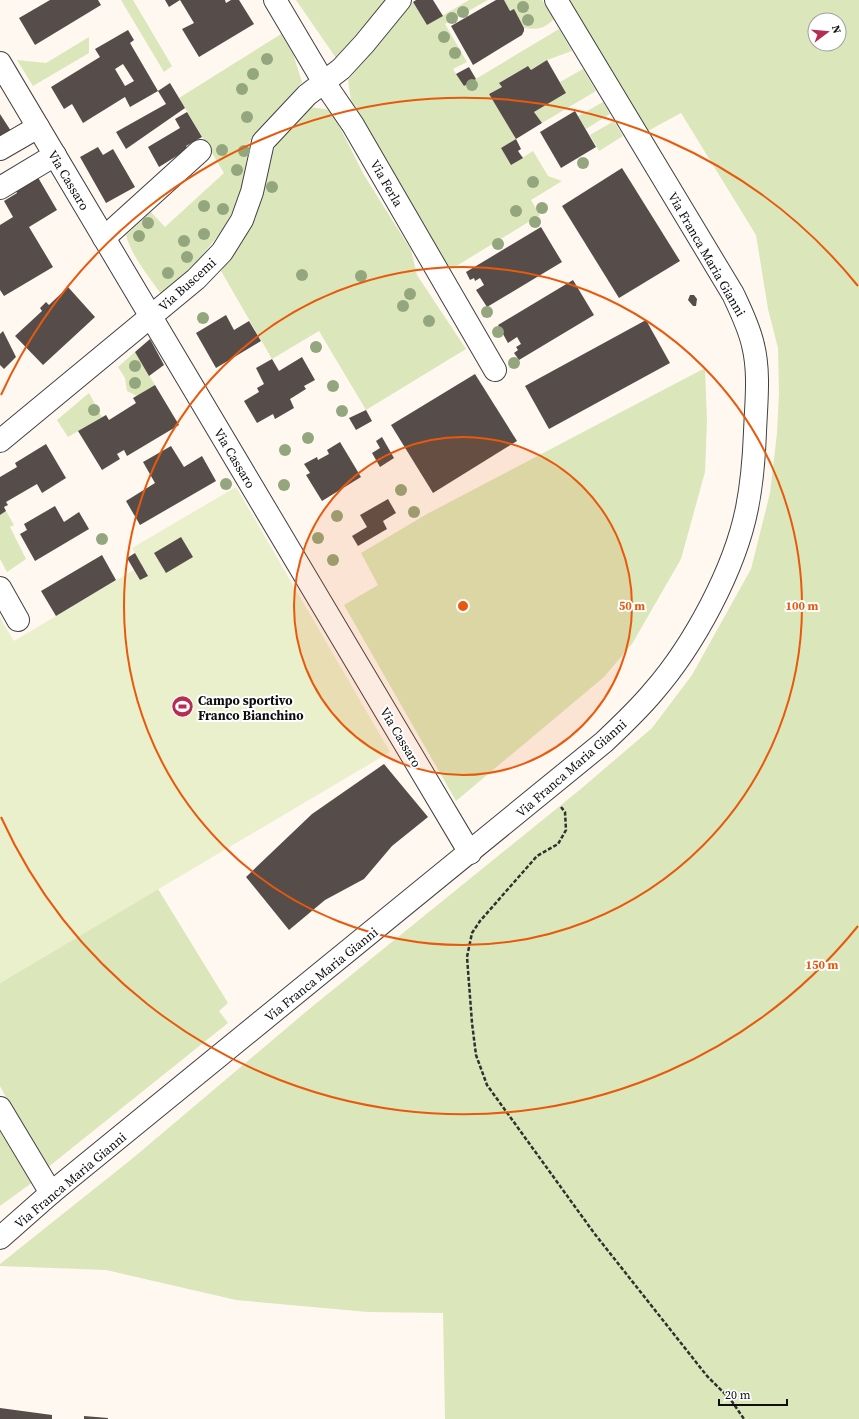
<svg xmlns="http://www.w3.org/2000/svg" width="859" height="1419" viewBox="0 0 859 1419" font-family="'Source Serif 4',serif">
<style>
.green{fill:#dbe7bb;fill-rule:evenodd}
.pitch{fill:#eaefcc}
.building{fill:#564d4b;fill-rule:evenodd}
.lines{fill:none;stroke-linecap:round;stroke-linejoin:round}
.minor-casing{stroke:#414141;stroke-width:24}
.path{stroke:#303030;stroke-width:2.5;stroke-dasharray:4 2;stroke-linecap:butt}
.minor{stroke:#fff;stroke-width:22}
.tree{fill:#94a67e}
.ring{fill:none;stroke:#e8590c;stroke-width:2}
.labels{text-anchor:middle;stroke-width:4;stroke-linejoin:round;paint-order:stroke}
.street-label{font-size:13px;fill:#0e0e0e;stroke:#fff}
.poi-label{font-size:13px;font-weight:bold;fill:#0e0e0e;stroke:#fff;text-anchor:start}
.centre{fill:#e8590c;stroke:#fff;stroke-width:2}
.ring-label{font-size:12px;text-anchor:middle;font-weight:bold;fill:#e8590c;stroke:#fff;stroke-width:4;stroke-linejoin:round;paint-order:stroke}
</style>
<rect width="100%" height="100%" fill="#fef8f0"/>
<g class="green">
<path d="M121 0H133L172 66 164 72Z"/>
<path d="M296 0H386L336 58Z"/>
<path d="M469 0H488L445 24 467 62 453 69 464 86 559 29 572 51 547 60 531 70 528 66 500 82 502 87 489 94 516 139 501 148 511 165 533 151 548 176 562 181 531 200 540 215 453 268 448 270 410 207 388 161 364 128 351 101 348 80 413 2 427 25Z"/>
<path d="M504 0H542L554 19C544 29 537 30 524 28L514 10 510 11Z"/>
<path d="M569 0H859V1419H445L443 1313 368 1312 236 1300 106 1270 0 1266V1264L133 1158 308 1010 582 788 652 728 692 675 751 569 770 493 777 433 779 393 778 348 768 309 756 235 681 113 646 132ZM815 20H839V44H815Z"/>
<path d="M281 34 293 54 302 82 249 142 242 194 222 231 198 260 174 285 161 294C148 275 132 257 126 235L151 212 165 227 224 173 179 98Z"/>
<path d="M89 37V53L33 86 17 60 46 63Z"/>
<path d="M583 69 596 91 542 123 534 112 566 93 560 82Z"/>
<path d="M603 102 610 114 586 129 578 116Z"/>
<path d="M310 107 331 110 364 175 411 250 417 275 466 349 366 410 319 331 272 359 221 271 253 224 264 186 268 164 280 135Z"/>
<path d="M614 121 623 136 599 151 590 135Z"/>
<path d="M135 352 155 385 137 396 127 391 125 378 118 367Z"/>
<path d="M705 368 707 421 705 472 681 559 632 644 604 677 456 801 344 605 378 585 361 553 427 514Z"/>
<path d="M89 393 102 417 68 437 57 420Z"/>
<path d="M6 511 14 525 10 527 26 559 7 572 0 559V515Z"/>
<path d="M158 889 228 1003 219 1011 228 1023 47 1168 17 1118 0 1086V983Z"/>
<path d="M0 1131 33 1182 0 1206Z"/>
</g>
<path class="pitch" d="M236 487 390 752 0 983V618L14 641 142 565 132 548Z"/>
<g class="building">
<path d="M50 0H98L101 5 35 45 19 18Z"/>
<path d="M165 0H225L226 3 231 0H239L254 24 199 57 182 29 194 23 180 0 169 7Z"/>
<path d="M416 0H433L443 16 427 25 413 2Z"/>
<path d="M496 0H504L510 11 514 9 524 28V31L522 35 473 65 451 26Z"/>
<path d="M128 30 134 40 130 43 158 91 130 107 125 97 83 123 72 104 64 109 51 87 100 57 95 49ZM123 64 134 81 125 86 115 69Z"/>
<path d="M547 60 566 93 534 112 542 123 516 139 489 94 502 87 499 83 528 66 531 70Z"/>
<path d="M469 67 476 79 464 86 456 74Z"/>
<path d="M170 83 185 108 126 149 116 132 166 104 158 91Z"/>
<path d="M575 111 596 147 561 168 540 132Z"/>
<path d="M187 112 202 137 186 146 188 149 159 167 148 147 180 128 175 119Z"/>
<path d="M0 114 11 131 0 138Z"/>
<path d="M516 139 521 149 518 151 523 158 511 165 501 148Z"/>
<path d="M98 147 103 155 113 149 135 187 106 203 80 157Z"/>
<path d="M622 168 680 261 619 298 562 206Z"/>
<path d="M36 174 57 210 29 227 53 267 4 296 0 290V225L13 217 4 201 17 193 14 187Z"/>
<path d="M541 227 562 262 487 307 476 290 484 285 480 278 475 281 474 278 470 280 466 272Z"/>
<path d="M573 280 594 315 519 360 514 353 518 350 516 347 521 344 517 337 508 343 498 325Z"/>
<path d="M68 287 95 317 43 365 15 336 42 311 40 308 46 302 49 305Z"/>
<path d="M690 295H694L697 299 696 306H693L688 300Z"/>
<path d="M226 315 234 330 249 321 261 341 216 368 196 333Z"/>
<path d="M646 320 670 363 549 429 525 386Z"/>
<path d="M3 331 16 357 4 369 0 365V334Z"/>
<path d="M150 339 164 365 149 376 135 352Z"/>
<path d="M302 357 315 380 304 386 306 389 290 399 294 408 275 419 273 414 257 423 244 401 259 392 257 388 264 384 256 368 272 359 279 371Z"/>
<path d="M475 374 517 441 433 493 391 425Z"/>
<path d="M155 385 179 425 127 456 124 450 117 454 120 459 102 470 78 431 106 415 109 420 136 403 133 398Z"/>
<path d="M366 410 372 421 356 430 349 418Z"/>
<path d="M382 437 394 458 380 467 372 453 380 448 376 441Z"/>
<path d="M340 442 361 477 322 501 306 475 310 473 304 464 317 457 318 460 329 454 327 450Z"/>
<path d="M46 444 66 478 42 493 37 484 6 502 8 505 4 507 6 511 0 515V477L17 467 15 463Z"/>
<path d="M171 446 184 467 202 456 216 481 140 525 126 501 155 483 143 462Z"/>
<path d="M388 499 396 513 383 521 387 529 358 546 352 536 367 527 360 515Z"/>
<path d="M55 506 64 522 79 512 89 529 35 561 20 534 27 530 24 524Z"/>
<path d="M181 537 193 557 166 573 154 553Z"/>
<path d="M135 553 148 576 140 580 127 558Z"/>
<path d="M102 555 116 580 56 616 41 591Z"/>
<path d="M384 764 428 817 392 846 364 879 325 900 289 930 246 877 312 814Z"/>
<path d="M0 1408 52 1415V1419H0Z"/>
<path d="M84 1416 108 1418V1419H84Z"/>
</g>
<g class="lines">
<defs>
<g id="minor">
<path d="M275 0 323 81 353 125 495 370"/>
<path d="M0 63 470 853"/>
<path d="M0 149 38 127"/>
<path d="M0 188 55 155"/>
<path d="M104 238 200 151"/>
<path d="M0 441 196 279 222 252 242 220 252 192 263 142 307 95 341 69 364 44 400 0"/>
<path d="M0 588 18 620"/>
<path d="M0 1108 51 1193"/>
<path d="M0 1238 51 1193 604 742C621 726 638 710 653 692 694 645 735 569 747 508 752 483 754 458 755 432 756 404 760 373 753 345 749 327 741 311 733 294L556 0"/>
</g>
</defs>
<use href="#minor" class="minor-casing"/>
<path class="path" d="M561 807 565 812 566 830 558 844 537 856 480 921 472 933 467 957 472 1023 476 1055 487 1085 594 1233 707 1376 731 1400 744 1419"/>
<use href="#minor" class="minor"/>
</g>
<g class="tree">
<circle cx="523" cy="7" r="6"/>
<circle cx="463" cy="12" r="6"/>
<circle cx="452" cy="18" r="6"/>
<circle cx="528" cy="20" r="6"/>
<circle cx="444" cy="37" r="6"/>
<circle cx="455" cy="53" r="6"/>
<circle cx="267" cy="59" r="6"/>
<circle cx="253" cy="74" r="6"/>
<circle cx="472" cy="85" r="6"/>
<circle cx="242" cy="89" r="6"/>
<circle cx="247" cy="117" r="6"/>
<circle cx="222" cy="150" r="6"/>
<circle cx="244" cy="151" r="6"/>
<circle cx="583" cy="163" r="6"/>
<circle cx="237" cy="170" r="6"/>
<circle cx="533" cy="182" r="6"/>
<circle cx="272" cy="187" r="6"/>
<circle cx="204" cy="206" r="6"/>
<circle cx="542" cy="208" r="6"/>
<circle cx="223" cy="209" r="6"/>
<circle cx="516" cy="211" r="6"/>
<circle cx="535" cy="222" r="6"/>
<circle cx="148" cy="223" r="6"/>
<circle cx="204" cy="234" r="6"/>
<circle cx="139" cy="236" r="6"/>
<circle cx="184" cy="241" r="6"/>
<circle cx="498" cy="244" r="6"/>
<circle cx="187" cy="257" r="6"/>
<circle cx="168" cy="273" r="6"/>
<circle cx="302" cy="275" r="6"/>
<circle cx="361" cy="276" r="6"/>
<circle cx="410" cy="294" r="6"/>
<circle cx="403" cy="306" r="6"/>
<circle cx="487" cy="312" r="6"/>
<circle cx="203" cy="318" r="6"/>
<circle cx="429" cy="321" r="6"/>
<circle cx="498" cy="332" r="6"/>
<circle cx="316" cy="347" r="6"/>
<circle cx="514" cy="363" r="6"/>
<circle cx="135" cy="366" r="6"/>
<circle cx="135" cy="383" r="6"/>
<circle cx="333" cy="386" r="6"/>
<circle cx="94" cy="410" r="6"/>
<circle cx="342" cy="411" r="6"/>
<circle cx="308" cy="438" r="6"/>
<circle cx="285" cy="450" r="6"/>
<circle cx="226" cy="484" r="6"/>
<circle cx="284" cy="485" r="6"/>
<circle cx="401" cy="490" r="6"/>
<circle cx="414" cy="512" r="6"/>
<circle cx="337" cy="516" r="6"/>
<circle cx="318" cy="538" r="6"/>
<circle cx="102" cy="539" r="6"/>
<circle cx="333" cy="560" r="6"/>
</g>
<circle cx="463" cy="606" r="169" fill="#e8590c" fill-opacity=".12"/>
<g class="ring">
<circle cx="463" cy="606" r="169"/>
<circle cx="463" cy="606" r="339"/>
<path d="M858 926A508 508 0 0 1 1 817M1 395A508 508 0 0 1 858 286"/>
</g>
<defs>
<symbol id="stadium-disc" viewBox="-11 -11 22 22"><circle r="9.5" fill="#b72d52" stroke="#fff"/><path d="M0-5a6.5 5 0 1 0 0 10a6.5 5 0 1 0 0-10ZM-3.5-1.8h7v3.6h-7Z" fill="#fff"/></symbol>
</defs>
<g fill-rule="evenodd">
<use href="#stadium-disc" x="170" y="694" width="25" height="25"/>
</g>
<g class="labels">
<g class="street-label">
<text transform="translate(69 180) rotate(59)" y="5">Via Cassaro</text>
<text transform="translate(387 183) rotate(60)" y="5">Via Ferla</text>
<text transform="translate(707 254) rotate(60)" y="5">Via Franca Maria Gianni</text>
<text transform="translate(187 284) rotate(-42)" y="5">Via Buscemi</text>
<text transform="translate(235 458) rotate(59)" y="5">Via Cassaro</text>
<text transform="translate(401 737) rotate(59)" y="5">Via Cassaro</text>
<text transform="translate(571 768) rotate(-41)" y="5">Via Franca Maria Gianni</text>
<text transform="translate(321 974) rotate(-39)" y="5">Via Franca Maria Gianni</text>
<text transform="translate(70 1180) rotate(-40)" y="5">Via Franca Maria Gianni</text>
</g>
<g class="poi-label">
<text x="198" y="705">Campo sportivo<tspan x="198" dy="15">Franco Bianchino</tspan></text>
</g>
</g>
<circle cx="463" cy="606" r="6" class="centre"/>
<g class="ring-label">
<text x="632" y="610">50 m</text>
<text x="802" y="610">100 m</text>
<text x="822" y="969">150 m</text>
</g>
<g transform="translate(827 32) rotate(74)"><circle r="19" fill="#ffffff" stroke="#9f9f9f"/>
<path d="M0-3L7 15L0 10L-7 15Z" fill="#b72d52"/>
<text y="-6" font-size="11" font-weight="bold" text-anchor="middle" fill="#0e0e0e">N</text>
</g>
<path d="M719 1399v6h68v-6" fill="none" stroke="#0e0e0e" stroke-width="2"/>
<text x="725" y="1399" font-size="12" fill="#0e0e0e" stroke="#ffffff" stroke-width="3" paint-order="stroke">20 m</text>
</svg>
